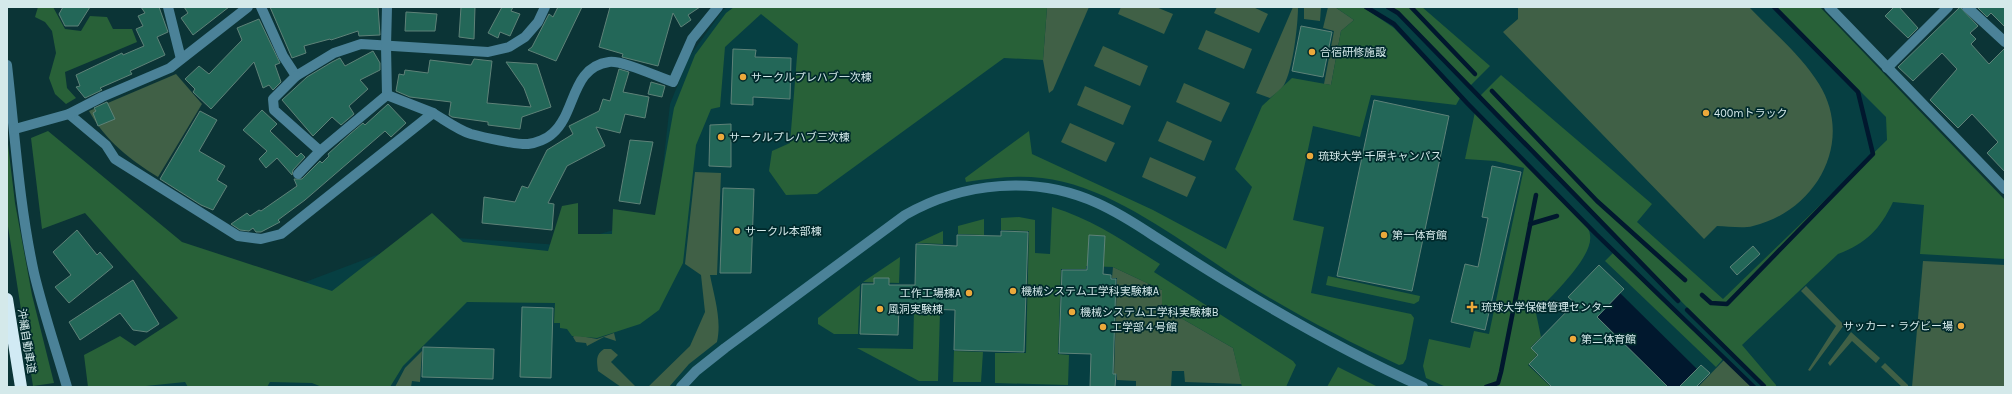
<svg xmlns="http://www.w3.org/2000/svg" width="2012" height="394" viewBox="0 0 2012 394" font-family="Karla,'Noto Sans JP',sans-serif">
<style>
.built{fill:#063f42}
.green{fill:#406046}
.forest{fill:#286138}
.water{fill:#01182e}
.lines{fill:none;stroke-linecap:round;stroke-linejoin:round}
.stream{stroke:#01182e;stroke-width:4.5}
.building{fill:#236758;stroke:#5e8278}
.minor{stroke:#4b8298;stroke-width:10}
.highway{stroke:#d1eaf4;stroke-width:12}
.poi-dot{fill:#eca93b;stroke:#002a2c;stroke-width:1.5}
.labels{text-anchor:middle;stroke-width:3.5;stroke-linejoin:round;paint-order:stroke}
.poi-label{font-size:11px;fill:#d4e9ea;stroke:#002a2c;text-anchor:start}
.street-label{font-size:11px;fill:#d4e9ea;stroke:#002a2c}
</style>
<rect width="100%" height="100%" fill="#0b3436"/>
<path class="built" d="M728 7H1811L2005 208V387H134L292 287 427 236 560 245 657 218 670 104 689 57 723 10Z"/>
<g class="green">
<path d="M1047 7H1089L1053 90 1049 93 1043 60Z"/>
<path d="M1121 7H1156L1173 14 1164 34 1118 14Z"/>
<path d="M1217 7H1253L1268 14 1259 33 1214 13Z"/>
<path d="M1293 7H1298C1298 25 1293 69 1284 85 1281 90 1275 94 1270 98L1256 93Z"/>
<path d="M1304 7H1321L1320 21 1304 19Z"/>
<path d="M1328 7H1335L1354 20 1341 31 1331 85 1324 84 1334 31 1323 28Z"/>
<path d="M1518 7H1749C1772 31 1802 56 1819 84 1855 142 1816 211 1753 226 1742 229 1728 226 1717 226L1704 239 1503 32 1518 19Z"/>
<path d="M1206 30 1252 49 1244 69 1198 49Z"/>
<path d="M1103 46 1148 66 1140 86 1094 66Z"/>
<path d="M176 74 202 104 158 177C130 160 105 140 89 111Z"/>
<path d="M1184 83 1230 103 1221 122 1176 102Z"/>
<path d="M1085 86 1131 106 1123 125 1077 105Z"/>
<path d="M1167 121 1212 141 1204 161 1158 141Z"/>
<path d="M1070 123 1115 143 1106 162 1061 142Z"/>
<path d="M1150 157 1196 177 1187 197 1142 177Z"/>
<path d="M695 172 721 173 717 275H710C714 296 722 320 717 342L689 364 669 387H648L690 346 705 312 701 275 685 264Z"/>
<path d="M1923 261 2005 265V387H1912Z"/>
<path d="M1113 267 1162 290V307L1233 348 1242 384 1185 382 1184 371H1172L1171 387H1136V381L1117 380V374H1114L1117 278H1112Z"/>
<path d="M1806 286 1844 325 1810 371 1808 370 1836 326 1801 291Z"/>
<path d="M1851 332 1880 358 1876 363 1852 341 1830 366 1828 363Z"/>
<path d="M614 333 616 341 604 337 587 346 586 343 576 342 573 337 575 335 597 339Z"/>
<path d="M604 349H611L618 355 611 362 636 387H621L598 371C597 361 595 355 604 349Z"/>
<path d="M422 351 420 382 412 381 411 387H395L405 368Z"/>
<path d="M1724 360 1752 387H1698Z"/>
<path d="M1885 363 1908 385V387H1902L1881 367Z"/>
</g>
<g class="forest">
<path d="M38 7H53L65 29 81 31 90 16 107 17 113 29H132L137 42 65 72 67 88 76 98 66 104 55 94 49 78 56 53 52 31 45 22 35 17Z"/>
<path d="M734 7H1047L1043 60 1004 58 817 194 786 195 769 171 772 151 790 143 798 44 761 14 725 47 720 107 711 109 696 145 683 263 659 310 640 324 597 338 572 336 567 329 560 328V323H554L555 303 467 302 403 366 390 387H322L312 383 270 382 267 387H188L185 382 136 387H88L84 355 120 336 135 346 178 318 85 213 42 229 31 138 48 131 182 242 332 291 432 213 463 242 548 251 562 206 578 203V234H612L613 209 655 215 674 108 695 55 726 13Z"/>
<path d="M1335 7H1363L1394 28 1460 98 1456 105 1371 95 1360 137 1313 126 1293 220 1324 227 1311 293 1411 314 1414 318 1406 359 1403 364 1399 365C1347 341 1295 314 1247 284 1186 246 1114 186 1042 178 1016 175 992 178 966 182L965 178 1029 131 1032 154 1153 210 1226 249 1252 187 1235 169 1262 106 1292 78 1331 85 1341 31 1354 20Z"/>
<path d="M1390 7H1422L1490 66 1470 86 1401 14Z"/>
<path d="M1776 7H1820L2005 200V259L1920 254 1924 205 1893 202C1880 229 1867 243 1838 254L1742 345 1776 385V387H1766L1479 97 1501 75 1652 204 1637 222 1723 299 1887 140 1886 117Z"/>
<path d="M1475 112 1585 223C1587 227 1590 231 1590 235 1594 257 1550 297 1536 313L1541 337 1531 347 1537 355 1528 365 1551 387H1446L1426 378 1423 366 1429 339 1470 348 1474 331 1489 334 1524 168 1495 161 1465 159Z"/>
<path d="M7 136 15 203 32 295 54 383 33 386 7 220Z"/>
<path d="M1052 207C1094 220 1123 241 1160 264L1154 272 1293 361 1296 365 1286 387H1242L1233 348 1162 307V290L1113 267 1086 266V269H1061L1058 354 1069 355 1068 385 995 383V353H1026L1029 231 1001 230V218L1019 217 1035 220V253L1050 254Z"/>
<path d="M984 219V235L958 234V226Z"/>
<path d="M943 231V244L917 243Z"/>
<path d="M1613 253 1723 359 1716 367 1605 261Z"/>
<path d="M900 257 899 283 863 282Z"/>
<path d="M1328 276 1420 296 1419 301 1414 304 1326 285Z"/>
<path d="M860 285 858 334H834L818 324V318Z"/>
<path d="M914 311H940L938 381H919L857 348 913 349Z"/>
<path d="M954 351 983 352 981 382H953Z"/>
<path d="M1338 367 1378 387H1327Z"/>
</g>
<path class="water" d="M1620 293 1697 369 1679 387H1668L1597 317Z"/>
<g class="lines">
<g class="stream">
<path d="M1366 7 1394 24 1467 103 1596 234 1754 387"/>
<path d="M1388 7 1398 13 1678 301"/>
<path d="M1411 7 1475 74"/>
<path d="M1492 91 1597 201 1685 280"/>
<path d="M1530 224 1557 216"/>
<path d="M1702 295 1711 303 1727 304 1873 154 1858 92 1774 7"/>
<path d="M1687 310 1764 386"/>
<path d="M1486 387 1498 383 1501 372 1536 195"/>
</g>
</g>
<g class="building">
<path d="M63 7H90L78 26H65L59 14Z"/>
<path d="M141 7H159L168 32 157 37 165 55 130 71 132 74 100 88 102 90 85 98 76 87 80 86 76 75 122 53 123 55 144 46 136 29 143 26 138 16 145 13Z"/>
<path d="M184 7H229L193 35 181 18 188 13Z"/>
<path d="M270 7H378L380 35 359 36 358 31 331 40 330 39 304 46 306 53 292 58Z"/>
<path d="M461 7H475L474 39 459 37Z"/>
<path d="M502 7H513L511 11 520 14 510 36 500 32 498 38 488 33Z"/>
<path d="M558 7H582L556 61 528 50 532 47 549 14 553 17Z"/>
<path d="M610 7H700L688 15 691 20 681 27 673 13 658 66 622 57 623 54 599 47Z"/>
<path d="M1894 7H1899L1918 28 1908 38 1885 16Z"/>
<path d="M1960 7 1978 26 1970 33 1976 39 1971 44 1989 64 2005 48V172L1987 153 1998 142 1972 114 1958 128 1930 100 1957 69 1942 53 1913 81 1898 67Z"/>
<path d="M1977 7H2005V27L1991 13 1987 17Z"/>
<path d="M406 12 437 14 435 31H405Z"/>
<path d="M259 19 280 63 275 65 281 82 273 90 269 85 263 88 254 62 211 109 193 92 195 89 185 79 199 66 209 74 242 40 237 28Z"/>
<path d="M1301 26 1332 32 1323 77 1292 71Z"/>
<path d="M733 49 756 50 755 57 791 58 790 99 753 97V105L731 104Z"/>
<path d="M373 51 380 63V70L360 80 368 89 349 106 354 114 341 125 332 117 313 136 282 100 307 77 332 62 340 58 345 66Z"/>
<path d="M474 59 492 61 487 103 531 107 524 88 506 62 537 64 551 107 522 117 520 129 488 125V122L452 117 449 115 451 102 410 97 396 91 399 74 404 75 405 70 428 73 430 60 471 65Z"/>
<path d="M619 69 629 72 623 92 649 97 645 118 625 114 620 133 596 127 605 146 567 166 548 203 554 204 552 230 482 223 484 197 515 202 522 186 528 188 547 150 573 134 569 126 599 111 603 99 610 101Z"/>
<path d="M651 82 665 86 662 97 648 94Z"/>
<path d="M1374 100 1449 116 1412 291 1337 276Z"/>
<path d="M107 102 115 119 98 126 93 113 96 111 94 108Z"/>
<path d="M388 104 406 123 391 137 385 131 305 200 278 220 280 222 261 232H256L253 228 249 231 240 230 231 224 247 213 250 216 259 210 261 211 297 186 294 179H302L320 161 322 163 329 156 328 154 350 134 363 123 365 125Z"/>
<path d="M262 110 277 124 270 131 297 157 301 153 305 157 293 170 292 175 277 158 266 168 259 159 267 151 243 130Z"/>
<path d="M200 111 217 120 199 151 225 166 217 180 227 186 213 210 201 205 160 179Z"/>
<path d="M731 124V167L709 166 710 125Z"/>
<path d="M630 140 653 142 640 204 619 201Z"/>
<path d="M1492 166 1521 172 1485 330 1451 322 1465 264 1478 267 1488 218 1482 217Z"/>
<path d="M723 188 754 189 751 273H720Z"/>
<path d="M77 230 97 255 100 252 113 267 69 303 55 287 71 275 53 252Z"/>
<path d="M1001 231 1028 232 1024 352 954 350 955 310 899 308 898 335 860 334 862 284H874V278H889V285H915L916 244 957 246V235L1001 236Z"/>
<path d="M1089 235 1105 236 1103 274 1111 275V279H1116L1113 374H1116L1115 387H1090L1091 354 1059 353 1062 270H1087Z"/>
<path d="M1753 246 1760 254 1737 275 1730 267Z"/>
<path d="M1599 265 1624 289 1597 317 1668 387H1552L1529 364 1538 355 1531 348 1575 303 1568 297Z"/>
<path d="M133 280 159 324 147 332 133 330 120 313 80 340 69 322Z"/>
<path d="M522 307 553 308 551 378 520 377Z"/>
<path d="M423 347 494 349 493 379 422 377Z"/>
<path d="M1701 365 1710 373 1696 387H1679Z"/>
</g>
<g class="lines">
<g class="minor">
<path d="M168 7 181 59"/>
<path d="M261 7 283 56 296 76 334 53 361 44 488 52 509 47 525 37 538 22 545 7"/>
<path d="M1829 7 2005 189"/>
<path d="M1967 7 2005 42"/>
<path d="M7 65C15 135 19 204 34 273 43 311 56 349 67 387"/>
<path d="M1887 68 1948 7"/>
<path d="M296 76 273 99 274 110 320 151"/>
<path d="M387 95 433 113"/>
<path d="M69 114 106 145 115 159 238 236 261 239 281 234 433 113C445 120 458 130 471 134 482 137 518 145 528 144 536 143 547 139 553 133 576 113 571 67 609 62 622 60 658 77 673 82L692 39 718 7"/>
<path d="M15 129 69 114 102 97 170 68 248 7"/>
<path d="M298 174 320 151 387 95 386 46 387 7"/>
<path d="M681 387 696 371 725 348 905 215C963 182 1035 175 1097 203 1117 212 1136 224 1154 236 1181 253 1207 270 1234 286 1295 323 1358 358 1423 387"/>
</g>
<path class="highway" d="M7 299 21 387"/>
</g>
<g class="poi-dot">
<circle cx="1312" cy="52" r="4"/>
<circle cx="743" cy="77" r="4"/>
<circle cx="1706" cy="113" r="4"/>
<circle cx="721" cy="137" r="4"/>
<circle cx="1310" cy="156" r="4"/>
<circle cx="737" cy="231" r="4"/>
<circle cx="1384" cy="235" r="4"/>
<circle cx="1013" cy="291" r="4"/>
<circle cx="969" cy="293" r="4"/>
<path d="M1470 301h4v4h4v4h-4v4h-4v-4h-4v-4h4z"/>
<circle cx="880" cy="309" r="4"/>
<circle cx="1072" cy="312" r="4"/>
<circle cx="1961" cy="326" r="4"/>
<circle cx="1103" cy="327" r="4"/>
<circle cx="1573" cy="339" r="4"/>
</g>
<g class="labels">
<g class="poi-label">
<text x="1320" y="56">合宿研修施設</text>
<text x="751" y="81">サークルプレハブ一次棟</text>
<text x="1714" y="117">400mトラック</text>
<text x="729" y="141">サークルプレハブ三次棟</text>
<text x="1318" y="160">琉球大学 千原キャンパス</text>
<text x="745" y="235">サークル本部棟</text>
<text x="1392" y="239">第一体育館</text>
<text x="1021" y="295">機械システム工学科実験棟A</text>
<text x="961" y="297" text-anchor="end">工作工場棟A</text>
<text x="1481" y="311">琉球大学保健管理センター</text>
<text x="888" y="313">風洞実験棟</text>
<text x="1080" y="316">機械システム工学科実験棟B</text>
<text x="1953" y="330" text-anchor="end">サッカー・ラグビー場</text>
<text x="1111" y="331">工学部４号館</text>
<text x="1581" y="343">第二体育館</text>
</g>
<g class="street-label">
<text transform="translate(27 341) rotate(81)" y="4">沖縄自動車道</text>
</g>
</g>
<rect width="2012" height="394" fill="none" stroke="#d4e9ea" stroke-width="16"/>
</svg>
